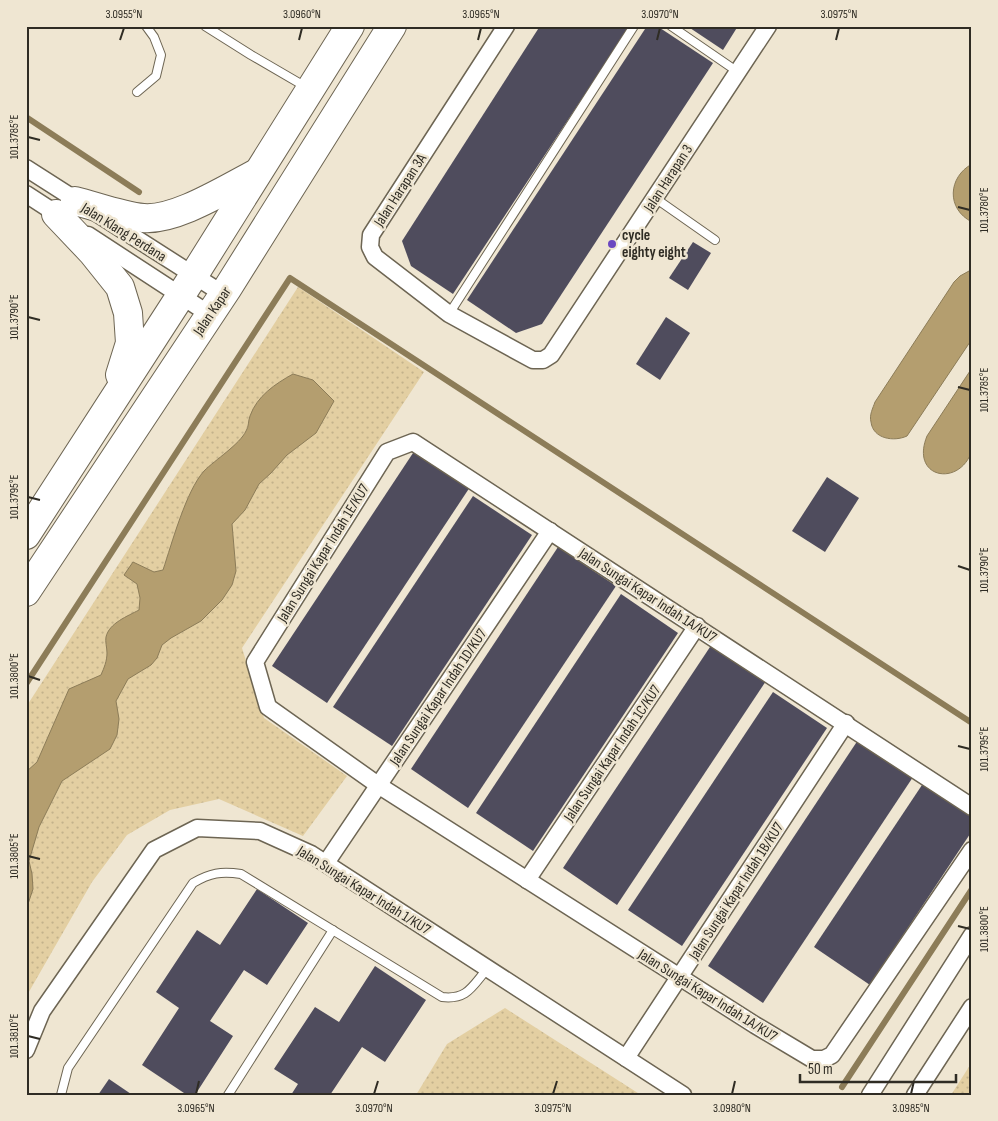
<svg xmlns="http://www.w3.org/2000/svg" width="998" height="1121" viewBox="0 0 998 1121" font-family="'Sofia Sans Condensed',sans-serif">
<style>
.grass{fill:url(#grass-dots)}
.water{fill:#b49e6f;stroke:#8c7c58}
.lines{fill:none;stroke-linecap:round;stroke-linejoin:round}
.stream{stroke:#8c7c58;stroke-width:6}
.building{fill:#4f4c5d}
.lane-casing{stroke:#6d6553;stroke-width:10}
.street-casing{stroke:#6d6553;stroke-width:19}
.highway-casing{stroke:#6d6553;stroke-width:30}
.lane{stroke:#fff;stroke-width:8}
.street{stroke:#fff;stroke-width:16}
.highway{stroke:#fff;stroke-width:28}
.ticks{fill:none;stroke:#2f2c24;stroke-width:2}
.poi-dot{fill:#6b48c1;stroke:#efe6d2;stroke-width:2}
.labels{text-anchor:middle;stroke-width:5;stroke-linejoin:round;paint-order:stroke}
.street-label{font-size:15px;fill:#2f2c24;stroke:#efe6d2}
.poi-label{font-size:15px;font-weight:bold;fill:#2f2c24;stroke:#efe6d2;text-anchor:start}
.neatline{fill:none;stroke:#2f2c24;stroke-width:2}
.ticks-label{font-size:12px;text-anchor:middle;fill:#2f2c24}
</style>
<defs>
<pattern id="grass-dots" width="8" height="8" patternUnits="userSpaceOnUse" patternTransform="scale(1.25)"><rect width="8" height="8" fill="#e3cfa2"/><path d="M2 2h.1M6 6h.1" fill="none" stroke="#c3b28b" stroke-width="1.8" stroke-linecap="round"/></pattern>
</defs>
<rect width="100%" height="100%" fill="#efe6d2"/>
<g class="grass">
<path d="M298 287 424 372 242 648 264 718 347 776 303 836 219 799 170 810 127 835 92 882 26 997V707Z"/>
<path d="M505 1008 641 1095H416L447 1044Z"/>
<path d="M972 1062V1095H951Z"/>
</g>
<g class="water">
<path d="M972 164V222C946 209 948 177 972 164Z"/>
<path d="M969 271H972V339L907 436C894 442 873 439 871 422 869 415 873 408 875 402L954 282 960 276Z"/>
<path d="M972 368C972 389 972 409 972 430 972 436 974 447 971 453 958 487 910 478 927 436Z"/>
<path d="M293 374 313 380 334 401 316 433 287 455 271 473 259 484 245 510 232 524 236 571 232 585 222 600 201 621 171 638 162 645 157 658 151 665 128 679 116 701 119 719 117 735 110 749 62 781 39 827 29 861 32 874 33 889 26 910V772L37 762 69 689 101 675C104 668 107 661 107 653 107 648 105 641 106 637 109 623 128 616 139 610L140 598 137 584 124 575 133 562 154 572 163 570C172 543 186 491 204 471 215 460 240 444 246 431 249 427 248 421 250 416 257 396 275 384 293 374Z"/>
</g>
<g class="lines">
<g class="stream">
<path d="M26 117 139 192"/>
<path d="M26 684 290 278 972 723"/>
<path d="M842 1087 972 889"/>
</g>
</g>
<g class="building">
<path d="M540 26H630L453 294 411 266 402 241Z"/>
<path d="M647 26H657L713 63 542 324 516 333 467 300Z"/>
<path d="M687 26H738L723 50Z"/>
<path d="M693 242 711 253 688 290 669 278Z"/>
<path d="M666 317 690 333 660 380 636 364Z"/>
<path d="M415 450 470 487 327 703 272 666Z"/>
<path d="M827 477 859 498 825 552 792 531Z"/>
<path d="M473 496 532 535 392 746 333 707Z"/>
<path d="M558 547 616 586 468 808 411 769Z"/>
<path d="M621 594 678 633 533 851 476 813Z"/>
<path d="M712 644 766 681 617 905 563 868Z"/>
<path d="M773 692 827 728 682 946 628 910Z"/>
<path d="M858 740 913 777 763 1003 708 966Z"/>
<path d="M924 782 972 815V831L870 985 814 947Z"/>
<path d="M257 889 308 923 267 985 244 970 210 1021 233 1036 195 1095H187L142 1065 179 1008 156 992 197 930 220 945Z"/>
<path d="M375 966 426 1000 385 1062 362 1047 330 1095H291L298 1084 274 1069 315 1007 339 1022Z"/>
<path d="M109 1079 131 1094 130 1095H98Z"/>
</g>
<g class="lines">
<defs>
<g id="lane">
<path d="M205 26 251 55 306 87"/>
<path d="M671 26 738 72"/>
<path d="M137 92 156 76 161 55 154 37 146 26"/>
<path d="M655 198 715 240"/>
<path d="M449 314 634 26"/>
<path d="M61 1095 68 1068 193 883C210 873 221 871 241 874L442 997C468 1000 472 986 488 968"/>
<path d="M228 1095 333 930"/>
</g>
<g id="street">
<path d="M506 26 371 235 370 247 375 257 449 314 533 360H543L551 355 768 26"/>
<path d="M26 168 223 294"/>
<path d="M26 194 63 218"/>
<path d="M88 235 209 314"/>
<path d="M972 807 413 442 387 452 255 662 268 707 378 785 755 1025 812 1059H824L832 1055 972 850"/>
<path d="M326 863 550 531"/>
<path d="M527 880 697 626"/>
<path d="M26 1050 42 1011 154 850 197 828 260 831 311 854 683 1095"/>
<path d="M626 1058 846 723"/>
<path d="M870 1095 972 935"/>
<path d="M915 1095 972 1007"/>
</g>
<g id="highway">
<path d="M75 201C95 206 122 216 143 218 176 221 227 188 257 173"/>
<path d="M56 214 92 252 120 287 128 313 130 343 120 375"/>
<path d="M26 535 194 275 350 26"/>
<path d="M26 592 227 289 392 26"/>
</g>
</defs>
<use href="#lane" class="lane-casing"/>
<use href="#street" class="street-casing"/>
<use href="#highway" class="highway-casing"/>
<use href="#lane" class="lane"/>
<use href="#street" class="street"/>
<use href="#highway" class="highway"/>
</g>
<path class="ticks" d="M120 40 124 28M299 40 302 28M478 40 481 28M657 40 660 28M836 40 839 28M28 137 40 140M958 207 970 210M28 317 40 320M958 387 970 390M28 497 40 500M958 566 970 570M28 676 40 680M958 746 970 749M28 856 40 859M958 926 970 929M28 1036 40 1039M196 1094 199 1081M374 1094 378 1081M553 1094 557 1081M732 1094 735 1081M911 1094 914 1081"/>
<circle class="poi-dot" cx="612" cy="244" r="5"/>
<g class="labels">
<g class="street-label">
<text transform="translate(668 178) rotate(-57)" y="5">Jalan Harapan 3</text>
<text transform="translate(400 190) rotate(-57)" y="5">Jalan Harapan 3A</text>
<text transform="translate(124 232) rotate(32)" y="5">Jalan Klang Perdana</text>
<text transform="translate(212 311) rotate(-56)" y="5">Jalan Kapar</text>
<text transform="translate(323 553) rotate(-58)" y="5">Jalan Sungai Kapar Indah 1E/KU7</text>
<text transform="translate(648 595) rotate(33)" y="5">Jalan Sungai Kapar Indah 1A/KU7</text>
<text transform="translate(438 697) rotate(-56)" y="5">Jalan Sungai Kapar Indah 1D/KU7</text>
<text transform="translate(612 753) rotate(-56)" y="5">Jalan Sungai Kapar Indah 1C/KU7</text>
<text transform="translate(364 890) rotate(32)" y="5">Jalan Sungai Kapar Indah 1/KU7</text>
<text transform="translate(736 891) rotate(-57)" y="5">Jalan Sungai Kapar Indah 1B/KU7</text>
<text transform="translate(708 995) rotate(32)" y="5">Jalan Sungai Kapar Indah 1A/KU7</text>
</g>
<g class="poi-label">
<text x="622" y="240">cycle<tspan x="622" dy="17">eighty eight</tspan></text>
</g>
</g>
<rect width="998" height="1121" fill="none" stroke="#efe6d2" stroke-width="55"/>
<path d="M800 1074v8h156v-8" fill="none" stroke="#2f2c24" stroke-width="2.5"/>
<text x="808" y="1074" font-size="15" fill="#2f2c24" stroke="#efe6d2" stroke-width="4" paint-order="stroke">50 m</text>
<rect x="28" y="28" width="942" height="1066" class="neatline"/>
<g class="ticks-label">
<text x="124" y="18">3.0955°N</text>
<text x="302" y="18">3.0960°N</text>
<text x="481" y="18">3.0965°N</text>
<text x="660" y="18">3.0970°N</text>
<text x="839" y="18">3.0975°N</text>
<text transform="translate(14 137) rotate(-90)" y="4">101.3785°E</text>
<text transform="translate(984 210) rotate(-90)" y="4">101.3780°E</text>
<text transform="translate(14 317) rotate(-90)" y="4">101.3790°E</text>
<text transform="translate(984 390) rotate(-90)" y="4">101.3785°E</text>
<text transform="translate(14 497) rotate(-90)" y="4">101.3795°E</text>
<text transform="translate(984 570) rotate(-90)" y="4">101.3790°E</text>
<text transform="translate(14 676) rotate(-90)" y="4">101.3800°E</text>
<text transform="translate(984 749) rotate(-90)" y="4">101.3795°E</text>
<text transform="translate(14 856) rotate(-90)" y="4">101.3805°E</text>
<text transform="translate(984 929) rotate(-90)" y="4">101.3800°E</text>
<text transform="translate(14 1036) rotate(-90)" y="4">101.3810°E</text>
<text x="196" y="1112">3.0965°N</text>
<text x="374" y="1112">3.0970°N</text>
<text x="553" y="1112">3.0975°N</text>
<text x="732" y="1112">3.0980°N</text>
<text x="911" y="1112">3.0985°N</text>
</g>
</svg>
